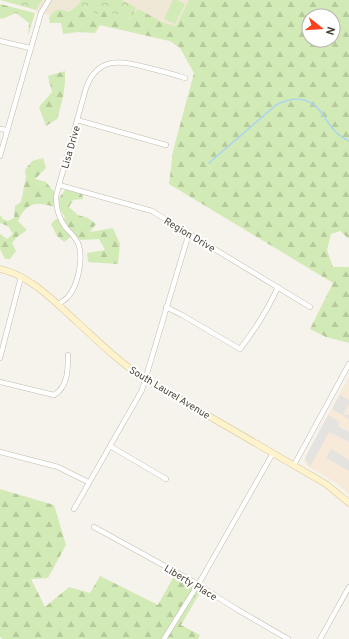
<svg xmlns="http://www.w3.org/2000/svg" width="349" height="639" viewBox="0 0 349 639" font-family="Overpass,sans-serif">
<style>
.commercial{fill:#f7ead8}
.education{fill:#efe8d6}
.grass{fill:#d2eab5}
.forest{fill:url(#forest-firs);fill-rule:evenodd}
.park{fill:url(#park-crowns)}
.parking{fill:#e5e3e0}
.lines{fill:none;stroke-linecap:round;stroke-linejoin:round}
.stream{stroke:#a9d4f2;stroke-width:1.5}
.street-casing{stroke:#c2bbae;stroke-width:5.5}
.secondary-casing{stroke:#d6c79b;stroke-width:7}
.street{stroke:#fff;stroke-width:4.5}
.secondary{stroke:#fff3cd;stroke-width:6}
.labels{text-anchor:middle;stroke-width:4;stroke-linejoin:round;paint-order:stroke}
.street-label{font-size:10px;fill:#4b4439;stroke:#fff}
</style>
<defs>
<pattern id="forest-firs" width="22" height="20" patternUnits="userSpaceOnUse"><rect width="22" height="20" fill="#d2eab5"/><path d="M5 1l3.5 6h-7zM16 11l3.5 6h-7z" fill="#b6ca9c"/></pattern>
<pattern id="park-crowns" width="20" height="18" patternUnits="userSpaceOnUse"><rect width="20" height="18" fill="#d2eab5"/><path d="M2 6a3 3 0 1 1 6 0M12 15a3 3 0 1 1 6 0" fill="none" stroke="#b6ca9c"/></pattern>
</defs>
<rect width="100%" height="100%" fill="#f6f3ec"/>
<path class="commercial" d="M349 376V494L336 483 306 465 304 461Z"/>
<path class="education" d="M42 0H196L170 41 100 25 74 21 35 12Z"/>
<path class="grass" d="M173 0H177L185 4 175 24 164 19Z"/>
<g class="forest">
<path d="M189 0H349V239L340 231 331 234 327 250 333 267H349V343L326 337 310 329 333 283 169 184 173 151 194 73 180 48 170 41 100 25 95 33 78 32 63 34 61 23H50L49 17C57 8 58 9 69 12L79 4 97 14 102 10 131 19 138 9 164 23 176 26ZM309 16H333V40H309Z"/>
<path d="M0 4 35 13 28 36 29 23 16 13 2 19 0 18Z"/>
<path d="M65 71C66 88 62 103 57 119L46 126 39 107 52 92 48 76Z"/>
<path d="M43 158 46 168 35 179 46 182 59 198 65 190 72 189 82 194 83 199 73 200 69 207 78 215 88 218 96 224 90 232 113 228 120 244 118 264 88 262 87 253 105 250 99 239 81 240 72 236 64 242 57 236 51 224 56 219 65 218 60 209C40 202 28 199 18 221L27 230 17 237 12 243 16 251 10 259H5L0 249V234L7 239 13 234 8 226 0 223V215L3 219 8 221 14 218 15 206 21 202 26 177 25 170 32 161Z"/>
<path d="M0 489 54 505 66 545 48 578 31 579 45 607 69 587 90 593 100 576 158 605 175 574 202 589 181 625 200 635 198 639H3L0 637Z"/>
</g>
<g class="park">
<path d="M0 0H42L36 10Z"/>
<path d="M81 0H122L136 8 132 19 102 10 97 14 79 4Z"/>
</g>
<g class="parking">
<path d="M340 395 349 400V404L343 415 346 414 349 415V419L332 409Z"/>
<path d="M328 415 340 422 338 426 349 432V442L329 432 310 467 305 458Z"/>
<path d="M331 449 349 460V471L326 458Z"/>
</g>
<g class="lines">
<path class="stream" d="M209 163 276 105C292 97 308 95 321 112 326 119 331 128 338 134 341 137 345 139 349 141"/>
<defs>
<g id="street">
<path d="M0 41 30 48"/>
<path d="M77 120 166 145"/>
<path d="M0 129 7 130"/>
<path d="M0 156 41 13 49 0"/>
<path d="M59 185 152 211 310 307"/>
<path d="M58 305C61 302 65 300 68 297 78 285 84 258 78 243 75 237 71 233 66 228 59 219 56 208 56 196L86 88C98 56 121 60 149 68 161 71 173 74 185 78"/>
<path d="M166 307 182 315 240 349C254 331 269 307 278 287"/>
<path d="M0 358 21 277"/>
<path d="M0 382 54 395C68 387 68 369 68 355"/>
<path d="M110 446 166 479"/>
<path d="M0 452 58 467 88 482"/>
<path d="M294 465 349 364"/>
<path d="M74 509 142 390 189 233"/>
<path d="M94 527 192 581 238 610 288 639"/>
<path d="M164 639 202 578 273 453"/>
<path d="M320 639 349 587"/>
</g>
<path id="secondary" d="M0 269C31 276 55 302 77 322 99 342 120 363 145 379L326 484 349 503"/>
</defs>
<use href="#street" class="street-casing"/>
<use href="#secondary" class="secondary-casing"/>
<use href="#street" class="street"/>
<use href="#secondary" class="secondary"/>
</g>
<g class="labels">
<g class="street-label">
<text transform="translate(70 147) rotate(-74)" y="4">Lisa Drive</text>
<text transform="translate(190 234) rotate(31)" y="4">Region Drive</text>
<text transform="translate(170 392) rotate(31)" y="4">South Laurel Avenue</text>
<text transform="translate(191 582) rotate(31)" y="4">Liberty Place</text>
</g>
</g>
<g transform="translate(321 28) rotate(107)"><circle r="19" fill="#ffffff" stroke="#b7b4b0"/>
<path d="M0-3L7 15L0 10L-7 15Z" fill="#fc3f1d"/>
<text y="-6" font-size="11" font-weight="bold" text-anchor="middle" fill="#4b4439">N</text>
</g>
</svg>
